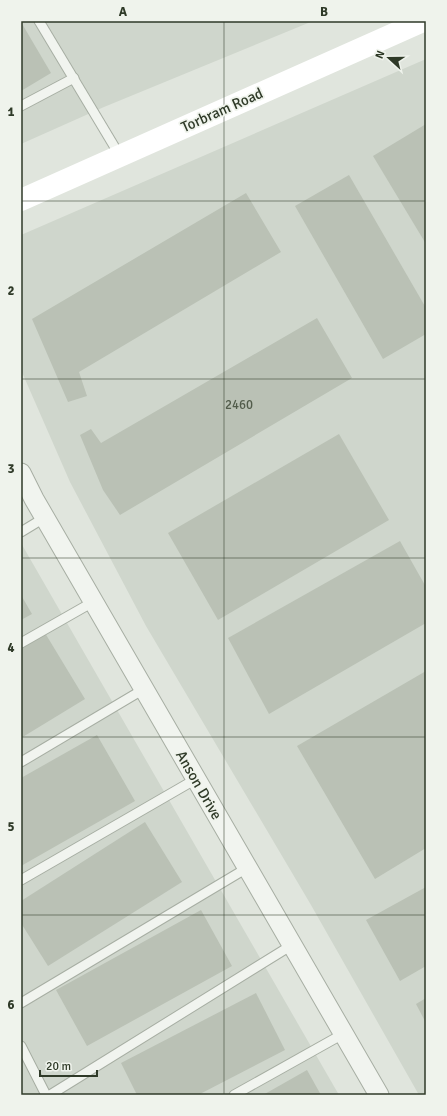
<svg xmlns="http://www.w3.org/2000/svg" width="447" height="1116" viewBox="0 0 447 1116" font-family="Signika,sans-serif">
<style>
.built{fill:#cfd6cc}
.building{fill:#bac1b5}
.lines{fill:none;stroke-linecap:round;stroke-linejoin:round}
.service-casing{stroke:#a7aea3;stroke-width:11}
.minor-casing{stroke:#a7aea3;stroke-width:21}
.service{stroke:#f1f4ef;stroke-width:9}
.minor{stroke:#f1f4ef;stroke-width:19}
.secondary{stroke:#fff;stroke-width:22}
.grid{fill:none;stroke:#2f3a28;stroke-width:1;stroke-opacity:0.55}
.labels{text-anchor:middle;stroke-width:3.5;stroke-linejoin:round;paint-order:stroke}
.number-label{font-size:13px;fill:#525c4b}
.street-label{font-size:15px;fill:#2f3a28;stroke:#eff3ec}
.neatline{fill:none;stroke:#2f3a28;stroke-width:1.5}
.grid-label{font-size:13px;text-anchor:middle;font-weight:bold;fill:#2f3a28}
</style>
<rect width="100%" height="100%" fill="#e0e5dd"/>
<g class="built">
<path d="M21 21H313L104 107 21 144Z"/>
<path d="M426 59V1095H419L311 905 146 626 70 482 21 370V235Z"/>
<path d="M21 543 90 663 339 1095H21Z"/>
</g>
<g class="building">
<path d="M21 22 51 73 21 91Z"/>
<path d="M426 124V244L373 156Z"/>
<path d="M349 175 426 308V334L383 359 295 206Z"/>
<path d="M246 193 281 252 79 372 87 396 68 402 32 319Z"/>
<path d="M317 318 352 378 120 515 103 490 80 435 91 429 101 443Z"/>
<path d="M339 434 389 520 218 620 168 533Z"/>
<path d="M400 541 426 587V623L269 714 228 638Z"/>
<path d="M21 595 32 614 21 620Z"/>
<path d="M45 633 85 699 21 738V648Z"/>
<path d="M426 671V848L375 879 297 746Z"/>
<path d="M97 735 135 801 21 866V778Z"/>
<path d="M145 822 182 882 48 966 21 923V901Z"/>
<path d="M426 887V966L400 981 366 920Z"/>
<path d="M201 910 232 966 87 1046 56 990Z"/>
<path d="M256 993 285 1050 198 1095H137L121 1063Z"/>
<path d="M426 998V1023L416 1004Z"/>
<path d="M307 1070 321 1095H263Z"/>
</g>
<g class="lines">
<defs>
<g id="service">
<path d="M39 21 120 156"/>
<path d="M21 106 74 78"/>
<path d="M21 532 44 518"/>
<path d="M21 643 93 602"/>
<path d="M21 762 144 689"/>
<path d="M21 880 196 779"/>
<path d="M21 1003 247 868"/>
<path d="M21 1046 46 1095"/>
<path d="M50 1095 292 945"/>
<path d="M234 1095 343 1034"/>
</g>
<path id="minor" d="M21 473 34 499 379 1095"/>
</defs>
<use href="#service" class="service-casing"/>
<use href="#minor" class="minor-casing"/>
<use href="#service" class="service"/>
<use href="#minor" class="minor"/>
<path class="secondary" d="M21 200 423 21"/>
</g>
<path class="grid" d="M224 21V1095M21 201H426M21 379H426M21 558H426M21 737H426M21 915H426"/>
<g class="labels">
<g class="number-label">
<text x="239" y="409">2460</text>
</g>
<g class="street-label">
<text transform="translate(222 110) rotate(-24)" y="5">Torbram Road</text>
<text transform="translate(199 785) rotate(60)" y="5">Anson Drive</text>
</g>
</g>
<rect width="447" height="1116" fill="none" stroke="#eff3ec" stroke-width="44"/>
<g transform="translate(389 58) rotate(291)" stroke="#eff3ec" stroke-width="3" paint-order="stroke">
<path d="M0-3L7 15L0 10L-7 15Z" fill="#2f3a28"/>
<text y="-6" font-size="11" font-weight="bold" text-anchor="middle" fill="#2f3a28">N</text>
</g>
<path d="M40 1070v6h57v-6" fill="none" stroke="#2f3a28" stroke-width="2"/>
<text x="46" y="1070" font-size="12" fill="#2f3a28" stroke="#eff3ec" stroke-width="3" paint-order="stroke">20 m</text>
<rect x="22" y="22" width="403" height="1072" class="neatline"/>
<g class="grid-label">
<text x="123" y="16">A</text>
<text x="324" y="16">B</text>
<text x="11" y="116">1</text>
<text x="11" y="295">2</text>
<text x="11" y="473">3</text>
<text x="11" y="652">4</text>
<text x="11" y="831">5</text>
<text x="11" y="1009">6</text>
</g>
</svg>
